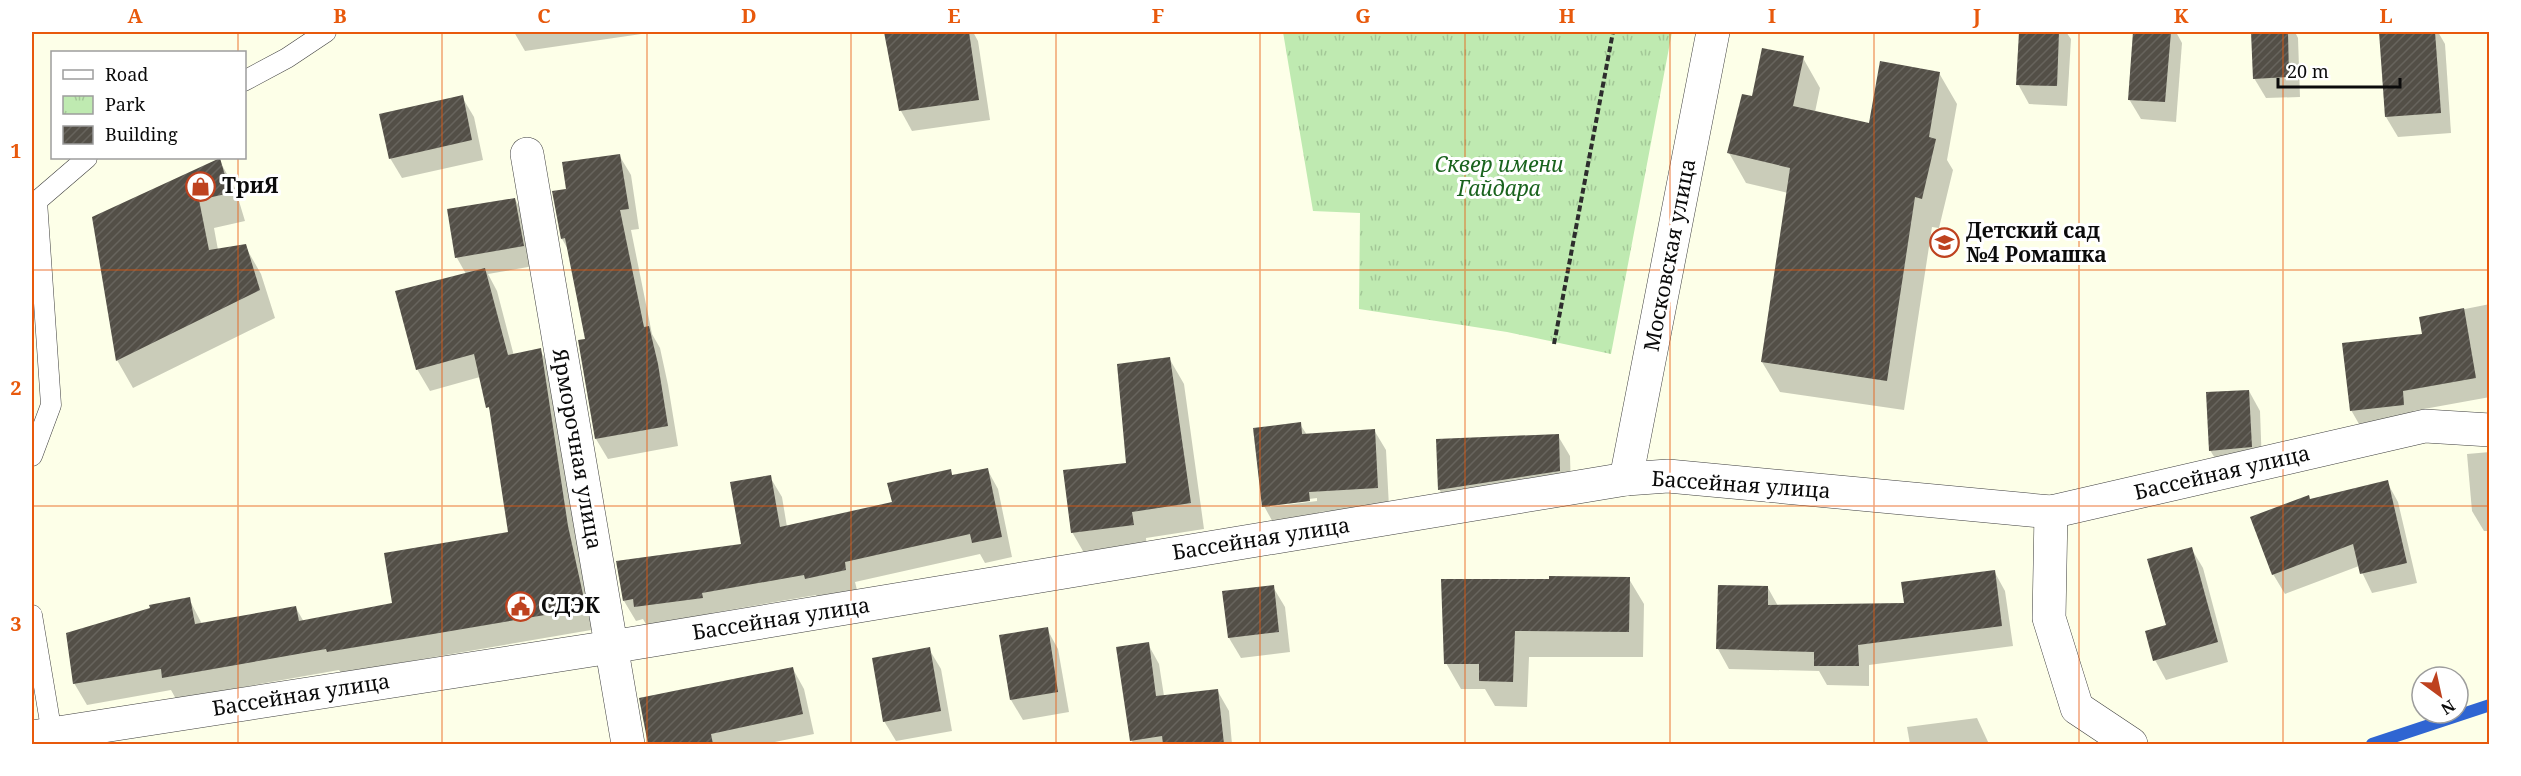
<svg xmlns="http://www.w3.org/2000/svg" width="2521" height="776" viewBox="0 0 2521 776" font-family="'Noto Serif',serif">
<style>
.park{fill:url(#park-tufts)}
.shadow{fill:#0003;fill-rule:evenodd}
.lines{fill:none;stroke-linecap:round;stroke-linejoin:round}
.stream{stroke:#2f65d2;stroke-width:12}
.building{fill:url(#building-hatch)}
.service-casing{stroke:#3e3e3e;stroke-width:21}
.minor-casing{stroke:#3e3e3e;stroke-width:34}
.tertiary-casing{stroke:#3e3e3e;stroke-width:34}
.path{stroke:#2d2d2d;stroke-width:4;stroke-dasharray:6 3;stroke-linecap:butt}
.service{stroke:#fff;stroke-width:20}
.minor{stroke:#fff;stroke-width:33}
.tertiary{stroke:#fff;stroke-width:33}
.grid{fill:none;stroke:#e8590c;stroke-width:1.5;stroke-opacity:0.55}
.labels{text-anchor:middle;stroke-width:6;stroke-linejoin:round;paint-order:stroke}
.park-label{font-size:21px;font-style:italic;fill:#1a631e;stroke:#fff}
.poi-label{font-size:21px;font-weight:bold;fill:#0b0b0b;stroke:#fff;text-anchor:start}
.street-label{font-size:21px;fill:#0b0b0b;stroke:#fff}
.neatline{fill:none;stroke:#e8590c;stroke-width:2}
.grid-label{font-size:20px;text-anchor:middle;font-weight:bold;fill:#e8590c}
</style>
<defs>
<pattern id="park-tufts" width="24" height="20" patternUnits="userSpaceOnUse" patternTransform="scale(1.5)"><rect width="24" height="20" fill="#bfeab1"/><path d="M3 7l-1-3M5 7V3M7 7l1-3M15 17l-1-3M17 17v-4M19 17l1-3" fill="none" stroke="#a3c797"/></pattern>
<pattern id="building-hatch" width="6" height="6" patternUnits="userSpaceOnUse" patternTransform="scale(1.5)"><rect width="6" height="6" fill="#534f47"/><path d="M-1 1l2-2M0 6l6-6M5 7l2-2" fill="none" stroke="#67645d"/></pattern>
</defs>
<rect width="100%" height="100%" fill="#fdffe8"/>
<path class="park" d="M1283 32H1672L1611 354 1507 332 1359 309 1360 213 1313 211Z"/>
<g class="shadow">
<path d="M514 32H655L525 51Z"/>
<path d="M886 32H973L978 41 990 120 912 131 901 111Z"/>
<path d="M2021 32H2066L2071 39 2067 106 2029 104 2018 84Z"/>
<path d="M2134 32H2176L2182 43 2176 122 2141 119 2129 99Z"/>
<path d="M2253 32H2295L2298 38 2300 97 2266 98 2254 78Z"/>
<path d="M2380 32H2438L2445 44 2451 133 2398 137 2386 117Z"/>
<path d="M1803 58 1820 88 1815 112 1870 125 1939 73 1957 104 1947 160 1953 170 1939 228 1932 227 1904 410 1780 392 1762 362 1788 193 1746 183 1729 153 1753 98Z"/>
<path d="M462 97 474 117 483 160 402 178 390 158Z"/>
<path d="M619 155 631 175 639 229 631 230 652 334 660 348 668 385 678 446 608 459 596 439 580 342 587 340 569 251 562 239 554 193 568 190Z"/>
<path d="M219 160 235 188 245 221 214 228 218 250 245 246 261 274 275 318 133 388 117 360Z"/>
<path d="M515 199 526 219 534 266 488 274 497 291 514 356 540 350 553 372 597 629 341 673 339 670 176 699 171 690 87 705 74 683 189 599 202 624 296 608 304 622 394 605 510 534 491 415 480 377 430 391 417 369 466 274 457 258 448 211Z"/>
<path d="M2490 304V397L2413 411 2415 425 2363 431 2351 410 2424 336 2420 318Z"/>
<path d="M1169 358 1184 384 1204 529 1146 538 1147 550 1087 558 1072 532 1128 464Z"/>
<path d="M2249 391 2260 411 2262 466 2222 470 2210 450Z"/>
<path d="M1300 424 1307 435 1374 430 1386 450 1389 507 1319 512 1320 521 1275 526 1264 506ZM1317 498V501L1270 507V504Z"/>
<path d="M1558 436 1570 456 1571 491 1451 509 1439 489Z"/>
<path d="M2490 452V531H2484L2472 511 2467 454Z"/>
<path d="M987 469 998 489 1012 557 985 563 980 554 855 582 857 590 818 598 816 595 712 613 713 617 647 626 643 619 636 621 624 601 743 545 770 477 782 497 787 527 893 504 950 471 953 477Z"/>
<path d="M2387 482 2398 502 2417 583 2372 593 2359 566 2285 594 2273 574 2310 501Z"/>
<path d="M2191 548 2203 568 2228 662 2166 680 2155 660Z"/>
<path d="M1994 571 2005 591 2013 646 1869 665V686L1827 685 1819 671 1729 669 1718 649 1768 588 1778 606 1906 604Z"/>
<path d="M1629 579 1644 604 1643 657H1529L1527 707 1495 706 1485 689H1461L1446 663 1443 581Z"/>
<path d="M1273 587 1285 607 1290 652 1241 658 1229 638Z"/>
<path d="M1047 629 1058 649 1069 712 1023 720 1011 700 1001 636Z"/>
<path d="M1148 644 1159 664 1164 696 1217 690 1229 711 1232 744H1134L1132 741Z"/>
<path d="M929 649 941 669 952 731 896 741 884 721Z"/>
<path d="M793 669 804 689 814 734 765 744H650L641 699Z"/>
<path d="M1977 718 1989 744H1910L1907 727Z"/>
</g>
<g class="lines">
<path class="stream" d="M2372 744 2490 705"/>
</g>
<g class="building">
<path d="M884 32H969L979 100 899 111Z"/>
<path d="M2019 32H2059L2057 86 2016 85Z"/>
<path d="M2133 32H2171L2165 102 2128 100Z"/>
<path d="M2251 32H2288L2289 77 2253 79Z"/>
<path d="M2379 32H2435L2441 113 2385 117Z"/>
<path d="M1762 48 1804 56 1793 106 1869 123 1880 61 1940 72 1929 137 1936 139 1922 199 1915 197 1887 381 1761 362 1790 168 1727 153 1742 94 1752 96Z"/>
<path d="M463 95 472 140 389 159 379 114Z"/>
<path d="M620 154 629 209 620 210 644 327 649 326 658 364 668 426 595 439 578 340 585 339 565 238 561 239 552 191 566 189 562 162Z"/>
<path d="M220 158 230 193 199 200 209 250 246 244 260 290 116 361 92 217Z"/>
<path d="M515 198 524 246 455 258 447 209Z"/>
<path d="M485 268 508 355 541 348 568 526 586 608 327 652 326 649 162 678 161 669 73 684 66 633 150 608 149 605 190 597 195 624 296 606 299 621 392 603 384 553 508 532 489 407 486 408 474 354 416 370 395 291Z"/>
<path d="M2464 308 2476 378 2403 391 2404 405 2350 411 2342 343 2422 334 2419 317Z"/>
<path d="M1170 357 1191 503 1132 512 1134 525 1071 533 1063 470 1126 463 1117 364Z"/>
<path d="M2249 390 2252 447 2209 451 2206 392Z"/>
<path d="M1301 422 1302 434 1375 429 1378 488 1309 492 1310 501 1262 507 1253 428Z"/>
<path d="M1559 434 1560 471 1438 490 1436 439Z"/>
<path d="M988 468 1002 537 972 543 970 534 845 562 846 570 805 579 804 575 702 593 703 598 634 607 633 599 623 601 616 561 741 544 730 482 771 475 780 527 892 502 887 483 951 469 952 475Z"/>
<path d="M2388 480 2407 563 2360 574 2353 544 2272 575 2250 517 2309 495 2310 499Z"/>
<path d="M2192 547 2218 642 2153 661 2145 631 2166 625 2147 559Z"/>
<path d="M1995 570 2002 626 1858 645 1859 666H1814V652L1716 649 1718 585 1768 586V605L1904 603 1901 582Z"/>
<path d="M1549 576 1630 577 1629 632 1515 631 1513 682 1479 681V664H1444L1441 579H1549Z"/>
<path d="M1274 585 1279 632 1228 638 1222 591Z"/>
<path d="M1048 627 1058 692 1010 700 999 635Z"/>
<path d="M1149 642 1156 696 1218 689 1224 744H1163L1162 736 1130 741 1116 647Z"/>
<path d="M930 647 941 711 883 722 872 658Z"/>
<path d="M793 667 803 714 711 734 713 744H648L639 698Z"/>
</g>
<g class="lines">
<defs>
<g id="service">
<path d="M244 81 287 58 326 32"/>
<path d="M32 456 51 405 37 201 87 158"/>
<path d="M32 615 52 734"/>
</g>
<g id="minor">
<path d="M527 154 628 744"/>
<path d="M1626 479 1713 32"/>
<path d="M2051 512 2049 618 2077 708 2131 744"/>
</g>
<path id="tertiary" d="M32 737 611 647 1626 479 1668 476 2051 512 2425 426 2490 430"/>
</defs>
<use href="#service" class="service-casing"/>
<use href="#minor" class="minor-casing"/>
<use href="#tertiary" class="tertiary-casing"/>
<path class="path" d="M1554 344 1613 32"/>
<use href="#service" class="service"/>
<use href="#minor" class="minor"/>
<use href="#tertiary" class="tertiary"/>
</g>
<path class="grid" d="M238 32V52M442 32V744M647 32V744M851 32V744M1056 32V744M1260 32V744M1465 32V744M1670 32V744M1874 32V744M2079 32V744M2283 32V744M238 158V744M32 270H2490M32 506H2490"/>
<defs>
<symbol id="shop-ring" viewBox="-11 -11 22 22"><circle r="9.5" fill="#fff" stroke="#be421f" stroke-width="1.5"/><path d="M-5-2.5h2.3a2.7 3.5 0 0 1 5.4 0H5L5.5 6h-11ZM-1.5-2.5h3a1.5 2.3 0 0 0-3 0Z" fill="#be421f"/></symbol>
<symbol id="school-ring" viewBox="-11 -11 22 22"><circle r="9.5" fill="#fff" stroke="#be421f" stroke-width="1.5"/><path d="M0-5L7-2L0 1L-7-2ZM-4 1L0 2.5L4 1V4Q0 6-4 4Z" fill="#be421f"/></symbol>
<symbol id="civic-ring" viewBox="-11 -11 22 22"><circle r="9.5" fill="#fff" stroke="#be421f" stroke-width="1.5"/><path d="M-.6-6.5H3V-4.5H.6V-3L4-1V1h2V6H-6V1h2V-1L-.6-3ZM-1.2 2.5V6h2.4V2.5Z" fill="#be421f"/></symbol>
</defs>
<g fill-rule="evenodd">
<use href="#shop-ring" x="184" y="170" width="33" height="33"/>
<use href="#school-ring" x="1928" y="226" width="33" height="33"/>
<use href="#civic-ring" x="504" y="590" width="33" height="33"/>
</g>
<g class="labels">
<g class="park-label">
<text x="1499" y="172">Сквер имени<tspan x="1499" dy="24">Гайдара</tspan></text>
</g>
<g class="poi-label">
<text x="222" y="193">ТриЯ</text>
<text x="1966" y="238">Детский сад<tspan x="1966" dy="24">№4 Ромашка</tspan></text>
<text x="541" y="613">СДЭК</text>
</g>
<g class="street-label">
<text transform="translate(1670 255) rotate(-79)" y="7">Московская улица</text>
<text transform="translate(577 449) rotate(80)" y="7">Ярморочная улица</text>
<text transform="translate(2222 473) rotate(-13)" y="7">Бассейная улица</text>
<text transform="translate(1741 485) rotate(4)" y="7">Бассейная улица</text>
<text transform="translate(1261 539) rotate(-9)" y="7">Бассейная улица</text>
<text transform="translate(781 619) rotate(-9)" y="7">Бассейная улица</text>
<text transform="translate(301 695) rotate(-9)" y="7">Бассейная улица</text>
</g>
</g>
<rect width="2521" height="776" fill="none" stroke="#ffffff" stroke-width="66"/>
<rect x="51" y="51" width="195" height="108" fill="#ffffff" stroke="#9d9d9d" stroke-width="1.5"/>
<rect x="63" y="70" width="30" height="9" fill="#ffffff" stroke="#9d9d9d" stroke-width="1.5"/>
<text x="105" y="81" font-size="18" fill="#0b0b0b">Road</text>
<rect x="63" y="96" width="30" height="18" fill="url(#park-tufts)" stroke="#9d9d9d" stroke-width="1.5"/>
<text x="105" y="111" font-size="18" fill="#0b0b0b">Park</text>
<rect x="63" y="126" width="30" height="18" fill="url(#building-hatch)" stroke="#9d9d9d" stroke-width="1.5"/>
<text x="105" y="141" font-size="18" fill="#0b0b0b">Building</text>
<g transform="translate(2440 695) rotate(147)"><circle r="28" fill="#ffffff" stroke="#9d9d9d" stroke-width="1.5"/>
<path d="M0-4.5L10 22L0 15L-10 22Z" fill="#be421f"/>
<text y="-9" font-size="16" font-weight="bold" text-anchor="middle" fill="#0b0b0b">N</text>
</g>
<path d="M2278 78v9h122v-9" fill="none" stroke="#0b0b0b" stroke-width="3"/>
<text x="2287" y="78" font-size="18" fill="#0b0b0b" stroke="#ffffff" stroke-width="4.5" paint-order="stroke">20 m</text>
<rect x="33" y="33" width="2455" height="710" class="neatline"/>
<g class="grid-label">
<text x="135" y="23">A</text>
<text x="340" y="23">B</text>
<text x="544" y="23">C</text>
<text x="749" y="23">D</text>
<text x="954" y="23">E</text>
<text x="1158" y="23">F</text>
<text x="1363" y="23">G</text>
<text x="1567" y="23">H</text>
<text x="1772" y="23">I</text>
<text x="1977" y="23">J</text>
<text x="2181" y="23">K</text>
<text x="2386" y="23">L</text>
<text x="16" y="158">1</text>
<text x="16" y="395">2</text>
<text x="16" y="631">3</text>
</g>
</svg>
